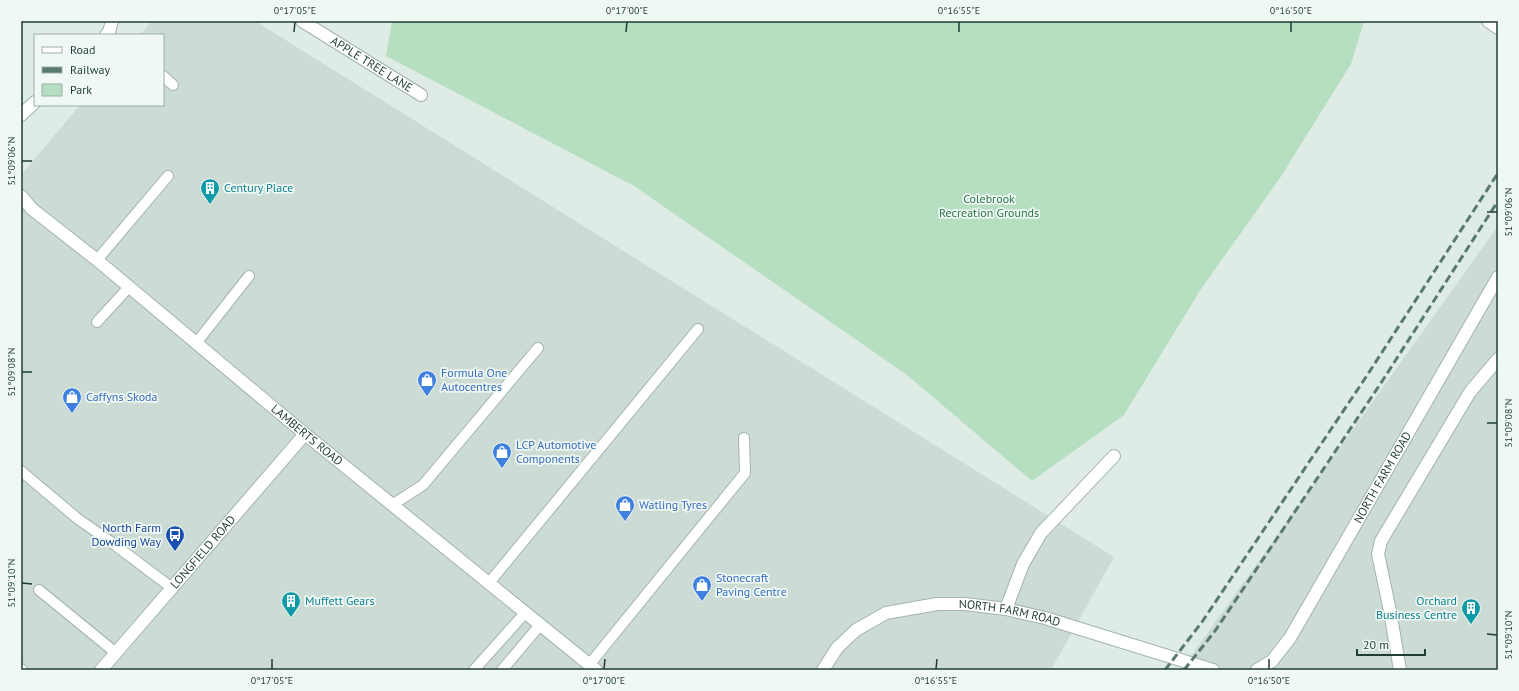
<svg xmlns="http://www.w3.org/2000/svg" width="1519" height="691" viewBox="0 0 1519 691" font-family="'PT Sans',sans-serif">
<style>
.built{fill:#cddbd5}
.green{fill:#b6dfc2}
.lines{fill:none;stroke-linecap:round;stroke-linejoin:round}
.service-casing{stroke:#a2b4ad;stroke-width:12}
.minor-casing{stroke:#a2b4ad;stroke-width:14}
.tertiary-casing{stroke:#a2b4ad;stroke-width:14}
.service{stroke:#fff;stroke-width:10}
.minor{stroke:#fff;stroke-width:12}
.tertiary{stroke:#fff;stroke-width:12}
.rail{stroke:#597971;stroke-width:3;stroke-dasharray:8 4;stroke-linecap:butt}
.ticks{fill:none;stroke:#1f3d35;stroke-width:1.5}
.labels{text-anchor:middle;stroke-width:3.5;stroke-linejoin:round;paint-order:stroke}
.street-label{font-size:12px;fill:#1f3d35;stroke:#f0f8f4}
.culture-label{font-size:12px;fill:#0d838f;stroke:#f0f8f4;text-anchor:start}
.park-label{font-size:12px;fill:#267647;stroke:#f0f8f4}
.shop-label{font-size:12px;fill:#366cbe;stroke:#f0f8f4;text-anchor:start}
.transit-label{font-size:12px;fill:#164399;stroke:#f0f8f4;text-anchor:end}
.neatline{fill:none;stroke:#1f3d35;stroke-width:1.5}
.ticks-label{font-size:10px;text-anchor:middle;fill:#1f3d35}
</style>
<rect width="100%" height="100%" fill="#dfece6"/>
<g class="built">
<path d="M152 21H255L1114 557 1051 670H21V175L80 105H163V35H140Z"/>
<path d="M1498 226V670H1181Z"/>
</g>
<path class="green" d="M392 21H1364L1351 64 1280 178 1201 289 1124 415 1032 481 907 375 634 186 386 56Z"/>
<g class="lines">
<defs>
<g id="service">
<path d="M163 76 173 85"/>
<path d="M97 260 168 176"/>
<path d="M97 322 129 287"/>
<path d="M197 342 249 276"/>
<path d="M21 471 78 519 111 542 172 588"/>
<path d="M392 505 423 485 538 348"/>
<path d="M489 583 698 329"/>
<path d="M39 590 116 653"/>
<path d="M589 665 745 473 744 438"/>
<path d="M21 669 22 670"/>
<path d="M474 670 525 613"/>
<path d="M502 670 540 625"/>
</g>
<g id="minor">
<path id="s1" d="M302 21 421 95"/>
<path d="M1488 21 1498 28"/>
<path d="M1006 609 1023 564 1041 533 1114 456"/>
<path d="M1400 670 1390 611 1378 554 1381 541 1470 392 1498 359"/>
</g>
<g id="tertiary">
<path d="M106 35 109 32 112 21"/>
<path d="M21 115 35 102"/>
<path id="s2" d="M21 196 32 209 97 260 305 434 596 670"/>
<path id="s3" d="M101 670 305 434"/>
<path id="s4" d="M823 670 837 648 856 630 886 613 937 604H965L1006 609 1045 618 1213 670"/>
<path id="s5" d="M1257 670 1272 661 1290 638 1498 277"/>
</g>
</defs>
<use href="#service" class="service-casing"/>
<use href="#minor" class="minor-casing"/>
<use href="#tertiary" class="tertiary-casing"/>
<use href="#service" class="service"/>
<use href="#minor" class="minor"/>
<use href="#tertiary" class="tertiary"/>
<g class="rail">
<path d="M1165 670 1202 622 1366 377 1498 173"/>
<path d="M1184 670 1215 631 1379 386 1498 201"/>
</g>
</g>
<path class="ticks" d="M294 32 295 22M626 32 627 22M959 32V22M1291 32V22M22 161H32M1487 212H1497M22 372H32M1487 423H1497M22 583 32 584M1487 634 1497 635M272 669V659M604 669 605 659M936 669 937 659M1269 669V659"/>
<defs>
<symbol id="building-pin" viewBox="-11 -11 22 30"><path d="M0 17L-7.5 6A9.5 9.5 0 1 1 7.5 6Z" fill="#0f9aa8" stroke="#f0f8f4"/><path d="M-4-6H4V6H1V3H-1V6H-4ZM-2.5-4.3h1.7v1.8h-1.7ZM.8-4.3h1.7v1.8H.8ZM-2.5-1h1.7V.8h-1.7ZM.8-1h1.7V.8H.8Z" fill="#fff"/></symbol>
<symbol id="shop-pin" viewBox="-11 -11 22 30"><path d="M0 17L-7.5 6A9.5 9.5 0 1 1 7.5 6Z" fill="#3f7fe0" stroke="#f0f8f4"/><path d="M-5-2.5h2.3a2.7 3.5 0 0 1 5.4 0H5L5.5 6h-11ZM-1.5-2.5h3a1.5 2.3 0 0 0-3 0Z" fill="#fff"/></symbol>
<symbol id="bus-pin" viewBox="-11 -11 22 30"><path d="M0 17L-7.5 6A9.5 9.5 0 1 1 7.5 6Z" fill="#1a4fb4" stroke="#f0f8f4"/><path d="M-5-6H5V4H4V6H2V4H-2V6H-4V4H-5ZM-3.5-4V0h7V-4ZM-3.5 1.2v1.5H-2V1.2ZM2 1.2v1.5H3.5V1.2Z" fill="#fff"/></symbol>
</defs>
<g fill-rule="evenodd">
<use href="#building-pin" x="199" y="177" width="22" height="30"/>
<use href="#shop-pin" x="416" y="369" width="22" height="30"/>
<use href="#shop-pin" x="61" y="386" width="22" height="30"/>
<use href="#shop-pin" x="491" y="441" width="22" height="30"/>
<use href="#shop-pin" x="614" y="494" width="22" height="30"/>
<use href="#bus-pin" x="164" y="524" width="22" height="30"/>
<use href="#shop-pin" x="691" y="574" width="22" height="30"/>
<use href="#building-pin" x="280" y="590" width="22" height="30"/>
<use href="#building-pin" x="1460" y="597" width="22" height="30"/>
</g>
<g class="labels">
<g class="street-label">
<text dy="4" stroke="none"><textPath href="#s1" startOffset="82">APPLE TREE LANE</textPath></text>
<text dy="4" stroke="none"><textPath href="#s2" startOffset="373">LAMBERTS ROAD</textPath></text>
<text dy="4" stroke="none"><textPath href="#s5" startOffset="232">NORTH FARM ROAD</textPath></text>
<text dy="4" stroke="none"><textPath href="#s3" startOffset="156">LONGFIELD ROAD</textPath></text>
<text dy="4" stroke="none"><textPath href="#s4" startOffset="212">NORTH FARM ROAD</textPath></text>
</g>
<g class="culture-label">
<text x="224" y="192">Century Place</text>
<text x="305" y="605">Muffett Gears</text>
<text x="1457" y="605" text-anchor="end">Orchard<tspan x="1457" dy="14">Business Centre</tspan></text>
</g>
<g class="park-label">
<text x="989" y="203">Colebrook<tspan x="989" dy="14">Recreation Grounds</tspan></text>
</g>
<g class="shop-label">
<text x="441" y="377">Formula One<tspan x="441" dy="14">Autocentres</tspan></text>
<text x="86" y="401">Caffyns Skoda</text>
<text x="516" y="449">LCP Automotive<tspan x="516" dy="14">Components</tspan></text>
<text x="639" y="509">Watling Tyres</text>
<text x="716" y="582">Stonecraft<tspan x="716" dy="14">Paving Centre</tspan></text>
</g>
<g class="transit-label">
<text x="161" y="532">North Farm<tspan x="161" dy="14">Dowding Way</tspan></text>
</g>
</g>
<rect width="1519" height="691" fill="none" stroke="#f0f8f4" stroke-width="44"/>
<rect x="34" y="34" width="130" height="72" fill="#f0f8f4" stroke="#9cada8"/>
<rect x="42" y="47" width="20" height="6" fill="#ffffff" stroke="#9cada8"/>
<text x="70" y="54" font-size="12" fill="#1f3d35">Road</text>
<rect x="42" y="67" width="20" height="6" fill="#597971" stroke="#9cada8"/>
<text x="70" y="74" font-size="12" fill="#1f3d35">Railway</text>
<rect x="42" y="84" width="20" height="12" fill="#b6dfc2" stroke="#9cada8"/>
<text x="70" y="94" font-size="12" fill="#1f3d35">Park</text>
<path d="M1357 649v6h68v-6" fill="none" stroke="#1f3d35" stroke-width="2"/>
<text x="1363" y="649" font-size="12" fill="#1f3d35" stroke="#f0f8f4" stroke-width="3" paint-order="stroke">20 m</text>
<rect x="22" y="22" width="1475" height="647" class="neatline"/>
<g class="ticks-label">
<text x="295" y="14">0°17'05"E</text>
<text x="627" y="14">0°17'00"E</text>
<text x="959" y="14">0°16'55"E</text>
<text x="1291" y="14">0°16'50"E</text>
<text transform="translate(11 161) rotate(-90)" y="4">51°09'06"N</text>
<text transform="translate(1508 212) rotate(-90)" y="4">51°09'06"N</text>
<text transform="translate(11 372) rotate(-90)" y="4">51°09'08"N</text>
<text transform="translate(1508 423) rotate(-90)" y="4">51°09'08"N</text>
<text transform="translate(11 583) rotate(-90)" y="4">51°09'10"N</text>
<text transform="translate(1508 635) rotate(-90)" y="4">51°09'10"N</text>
<text x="272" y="684">0°17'05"E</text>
<text x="604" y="684">0°17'00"E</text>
<text x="936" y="684">0°16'55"E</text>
<text x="1269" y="684">0°16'50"E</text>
</g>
</svg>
